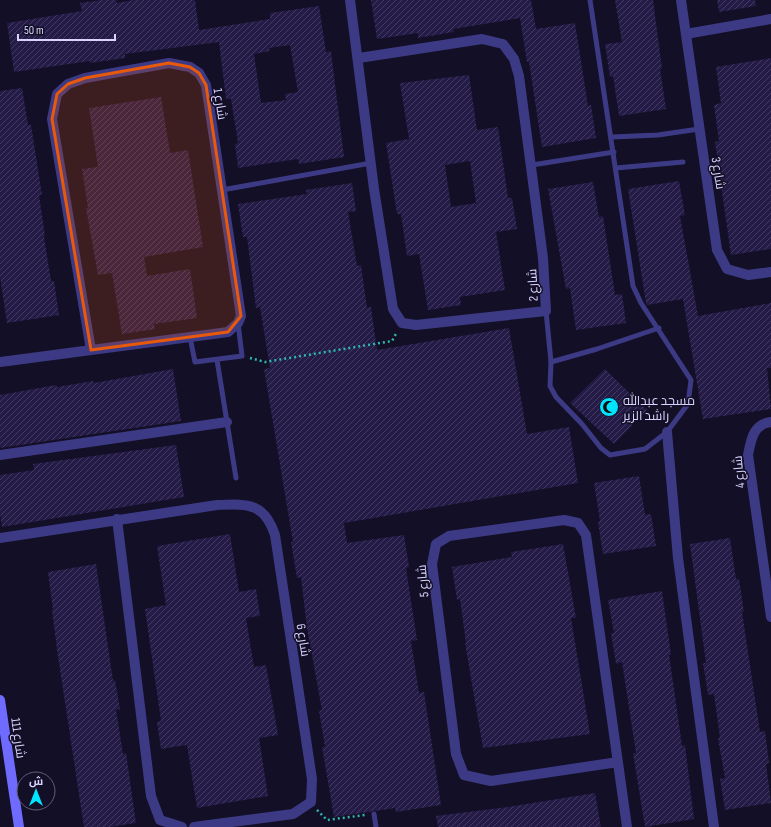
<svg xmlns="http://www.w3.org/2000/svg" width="771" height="827" viewBox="0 0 771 827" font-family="'Sofia Sans Condensed',Cairo,sans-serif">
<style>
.building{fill:url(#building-hatch);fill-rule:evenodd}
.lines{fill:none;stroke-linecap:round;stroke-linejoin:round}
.path{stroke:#2fb8b0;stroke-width:2.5;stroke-dasharray:2 3;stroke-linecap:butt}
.lane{stroke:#3d3a85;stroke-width:5}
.street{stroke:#3d3a85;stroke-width:10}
.secondary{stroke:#6f6bff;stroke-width:10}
.marked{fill:#e8590c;fill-opacity:0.2;stroke:#e8590c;stroke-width:3;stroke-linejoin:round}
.labels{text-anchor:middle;stroke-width:3;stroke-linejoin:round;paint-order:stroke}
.street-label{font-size:13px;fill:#d9d4ff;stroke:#130f26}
.poi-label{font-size:13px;fill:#d9d4ff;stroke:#130f26;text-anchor:start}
</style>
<defs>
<pattern id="building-hatch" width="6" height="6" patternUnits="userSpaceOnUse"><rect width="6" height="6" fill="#241b47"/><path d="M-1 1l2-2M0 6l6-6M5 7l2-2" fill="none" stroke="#433b63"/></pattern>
</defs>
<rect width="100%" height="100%" fill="#130f26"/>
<g class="building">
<path d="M102 0H116L117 3 134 0H195L199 30 270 19V13L319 6 326 52 331 51 344 157 299 164 298 159 238 168 235 144 238 143 231 99H226L219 42 125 54V58L90 63V61L14 72 7 23 82 11 80 3ZM290 45 298 92 285 94 286 100 261 103 254 54 270 51 269 48Z"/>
<path d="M371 0H531L536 29 575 23 588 106 591 105 596 138 542 147 529 62H527L520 18 453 29 454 32 418 38V33L377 39Z"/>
<path d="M615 0H653L662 69H660L666 109 619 116 613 76 610 77 605 44 622 42Z"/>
<path d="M717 0H755L756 6 719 12Z"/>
<path d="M771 58V249L731 255 715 142 719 141 714 105 721 103 716 67Z"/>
<path d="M469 75 477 130 498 127 508 198H512L517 229 496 232 505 290 460 297 461 305 428 310 419 254 407 256 401 214H397L386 143 409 139 400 83ZM470 161 476 203 451 207 445 165Z"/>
<path d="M22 88 28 125H31L42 195H39L45 236 44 237 51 281H54L59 315 7 323 0 277V91Z"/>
<path d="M161 97 170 153 188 150 203 247 144 257 147 276 190 269 197 318 154 324 155 329 122 334 112 273 98 275 86 208H88L82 169 98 167 89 108Z"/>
<path d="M679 181 685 215 680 216 698 316 771 303V368H767L771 409 703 419 683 299 647 305 646 303 628 189Z"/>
<path d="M593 182 599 217 603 216 615 295 622 294 626 323 576 330 570 288 566 289 548 189Z"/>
<path d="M352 183 356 211 348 212 357 266 361 265 367 308 371 307 377 350 509 328 527 434 569 427 578 483 344 523 347 543 404 535 409 567 406 568 417 640 411 641 419 693 424 692 441 805 396 812 395 808 334 817 322 747H325L319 711 322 710 307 628 301 577 297 578 291 542H293L264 369 270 368 260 307 256 308 247 237H243L238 204 307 194 306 190Z"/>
<path d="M173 369 181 421 0 448V395L56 385 57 387 93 381 94 383Z"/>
<path d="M605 369 647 410 614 444 570 403Z"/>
<path d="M176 445 184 497 2 527 0 513V475L34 470 33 464Z"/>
<path d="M639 476 645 515 651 514 656 546 603 554 598 522 600 521 594 483Z"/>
<path d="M230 534 239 592 256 589 260 616 246 618 254 667 266 665 278 735 259 738 268 796 197 808 187 745 161 749 157 722 161 721 145 609 166 605 157 546Z"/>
<path d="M730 538 736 579H739L744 612H742L760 732 765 731 769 763 766 764 771 803 725 810 720 779 725 778 718 738H720L714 694 708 695 703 663H706L690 544Z"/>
<path d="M563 544 576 618H571L590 734 483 748 465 643H466L460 599 457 600 452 567 512 557 511 552Z"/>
<path d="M96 564 113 681 115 680 120 709 116 710 123 754 126 753 136 823 109 827H84L57 650 52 610H53L48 572Z"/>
<path d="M662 591 671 655H669L675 696 682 746 685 745 694 819 645 827 633 753H636L622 662 616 664 611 633H614L608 600Z"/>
<path d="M595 793 601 827H438L436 816 508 807Z"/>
</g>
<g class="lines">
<g class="path">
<path d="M250 358 265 362 392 341 397 332"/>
<path d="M317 810 327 820 365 815"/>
</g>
<g class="lane">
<path d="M612 137 658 135 699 129"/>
<path d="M532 165 614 152"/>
<path d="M616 168 683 162"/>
<path d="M222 190 371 163"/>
<path d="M546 311 551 362 550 386 556 397 582 424 601 448 610 455 645 449 667 432 688 404 691 380 641 303 633 286 590 0"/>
<path d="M190 337 195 362 242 356 238 323"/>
<path d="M217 360 236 478"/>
<path d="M551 362 597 349 659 328"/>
<path d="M374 814 376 827"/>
</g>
<g class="street">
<path d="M350 0 374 189 393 309 402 323 416 325 546 311 543 258 519 76 514 59 503 44 482 39 359 58"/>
<path d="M681 0 717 250 727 269 748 275 771 272"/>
<path d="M686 34 771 19"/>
<path d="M0 362 228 332 238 323 241 316 206 85 199 73 190 67 169 63 85 78 68 84 57 94 52 119 91 350"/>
<path d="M771 422C753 424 751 440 748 455L771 617"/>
<path d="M667 432 678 558 714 827"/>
<path d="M0 455 227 422"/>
<path d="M117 519 151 796 160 820 182 827"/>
<path d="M0 538 217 505C247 504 264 502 275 535L312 779 311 802 293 814 194 827"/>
<path d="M618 762 491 781 464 775 456 754 432 564 436 544 449 536 564 520 578 523 586 535 627 827"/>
</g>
<path class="secondary" d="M0 700 19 827"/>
</g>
<path class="marked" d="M169 63 190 67 199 73 206 85 241 316 228 332 91 350 52 119 57 94 68 84 85 78Z"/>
<defs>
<symbol id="mosque-disc" viewBox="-11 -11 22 22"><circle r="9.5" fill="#00e5ff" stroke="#130f26"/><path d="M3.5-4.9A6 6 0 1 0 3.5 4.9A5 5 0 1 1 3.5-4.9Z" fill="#111"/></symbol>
</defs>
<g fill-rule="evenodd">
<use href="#mosque-disc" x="598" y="396" width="22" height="22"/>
</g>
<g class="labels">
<g class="street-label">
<text transform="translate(221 104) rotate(81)" y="5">شارع 1</text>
<text transform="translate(719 173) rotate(81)" y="5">شارع 3</text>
<text transform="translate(532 285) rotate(-93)" y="5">شارع 2</text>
<text transform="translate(738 472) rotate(-95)" y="5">شارع 4</text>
<text transform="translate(422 581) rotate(-95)" y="5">شارع 5</text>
<text transform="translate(304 640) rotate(81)" y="5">شارع 6</text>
<text transform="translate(19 738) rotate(82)" y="5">شارع 111</text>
</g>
<g class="poi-label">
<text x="623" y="405">مسجد عبدالله<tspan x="623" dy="15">راشد الزير</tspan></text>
</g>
</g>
<g transform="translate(36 791)"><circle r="19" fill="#130f26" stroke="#625e7d"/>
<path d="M0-3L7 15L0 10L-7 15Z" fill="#00e5ff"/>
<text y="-6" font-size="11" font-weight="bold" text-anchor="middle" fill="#d9d4ff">ش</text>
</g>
<path d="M18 34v6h97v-6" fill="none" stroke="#d9d4ff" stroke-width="2"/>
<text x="24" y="34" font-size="12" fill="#d9d4ff" stroke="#130f26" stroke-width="3" paint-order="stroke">50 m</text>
</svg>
